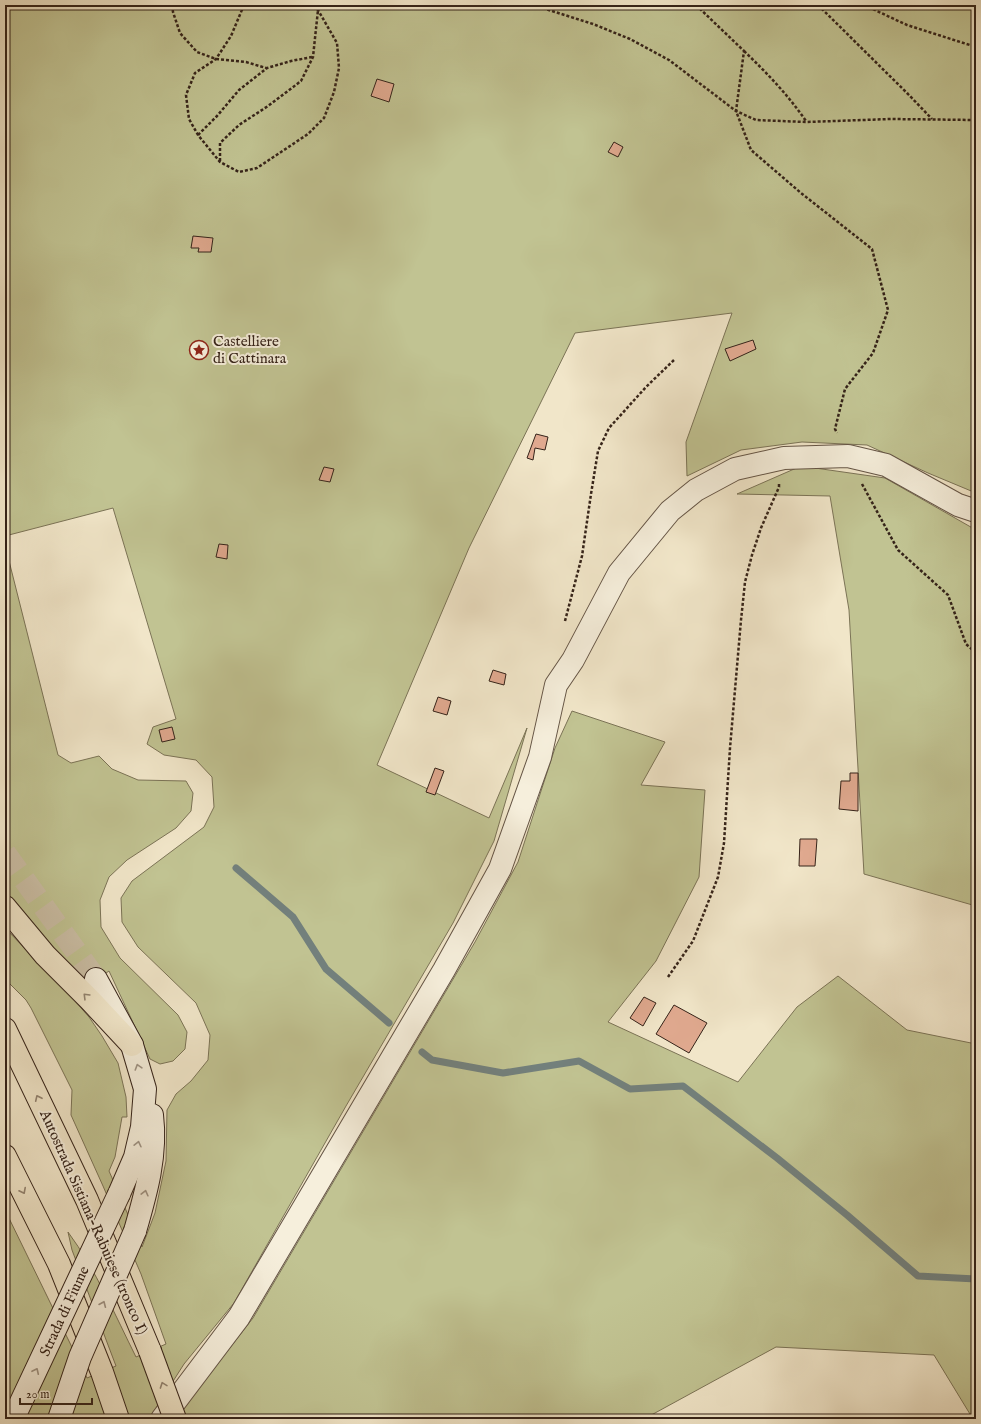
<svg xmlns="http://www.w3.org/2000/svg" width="981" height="1424" viewBox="0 0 981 1424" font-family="'IM FELL English',serif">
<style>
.green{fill:#c1c392;stroke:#7b7356}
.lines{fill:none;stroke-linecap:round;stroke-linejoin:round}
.stream{stroke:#73807c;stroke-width:7}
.building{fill:#e0a98f;stroke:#352319}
.secondary-tunnel{stroke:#cbbfa6;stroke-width:22;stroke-dasharray:22 11;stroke-linecap:butt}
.street-casing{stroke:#645445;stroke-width:24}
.secondary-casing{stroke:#352319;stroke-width:24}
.highway-casing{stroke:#352319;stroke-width:24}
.path{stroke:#352319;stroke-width:2.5;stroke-dasharray:3 2;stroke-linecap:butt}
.street{stroke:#f6efdc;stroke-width:22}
.secondary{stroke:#f6efdc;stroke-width:22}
.highway{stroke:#f1e6c9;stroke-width:22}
.secondary-bridge-casing{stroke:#352319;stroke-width:24;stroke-linecap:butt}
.highway-bridge-casing{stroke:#352319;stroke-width:24;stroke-linecap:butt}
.secondary-bridge{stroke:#f6efdc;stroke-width:22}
.highway-bridge{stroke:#f1e6c9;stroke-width:22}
.oneway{stroke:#938471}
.oneway2{stroke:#9f9384}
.labels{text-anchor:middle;stroke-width:4;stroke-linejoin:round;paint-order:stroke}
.poi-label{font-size:15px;fill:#352319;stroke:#f6efdc;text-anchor:start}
.street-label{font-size:15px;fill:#352319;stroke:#f6efdc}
</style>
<rect width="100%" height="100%" fill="#f1e6c9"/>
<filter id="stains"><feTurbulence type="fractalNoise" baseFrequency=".005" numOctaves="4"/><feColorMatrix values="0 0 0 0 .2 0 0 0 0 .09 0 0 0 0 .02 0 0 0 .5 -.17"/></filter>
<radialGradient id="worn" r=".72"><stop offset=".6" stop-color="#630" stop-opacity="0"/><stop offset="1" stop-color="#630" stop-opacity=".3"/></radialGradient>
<g class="green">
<path d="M5 5H976V493L928 473 867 445 802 442 741 450 687 476 686 442 732 313 575 333 469 548 377 765 489 818 527 728 494 841 453 923 346 1106 234 1303 184 1364 149 1419H9V1383L5 1319V1210L87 1378 116 1366 72 1250 68 1232C96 1270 115 1315 136 1357L166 1344 141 1274 103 1186 71 1115 72 1090 31 1008 26 1000 5 979V928L68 993 89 1017 102 1036 118 1063 126 1097 127 1117H122L115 1157 109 1171 142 1247 155 1213 166 1161 167 1110 176 1094 191 1081 208 1060 210 1035 196 1003 138 947 122 922 121 898 132 881 204 827 214 807 212 777 196 760 164 755 147 744 153 727 176 719 113 508 5 536Z"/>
<path d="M801 466 885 478 976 530V906L864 874 849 610 830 496 737 494Z"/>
<path d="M5 545 58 755 71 763 99 756 112 769 138 780 186 781 193 793 191 811 176 828 127 860 109 877 100 900 101 927 120 958 178 1015 187 1032 185 1049 173 1061 160 1064 150 1059 109 971 77 993 5 891Z"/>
<path d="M572 711 665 742 641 785 705 790 699 877 656 961 608 1022 738 1082 797 1007 838 976 907 1030 976 1044V1419H973L934 1355 776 1347 644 1419H176L183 1408 253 1318 475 942 518 862 555 748Z"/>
</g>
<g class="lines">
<g class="stream">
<path d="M236 868 293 917 326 969 389 1023"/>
<path d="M422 1052 432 1060 503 1073 579 1061 630 1089 683 1086 777 1158 847 1215 918 1276 976 1279"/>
</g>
</g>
<g class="building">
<path d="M377 79 394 84 389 102 371 96Z"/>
<path d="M614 142 623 147 618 157 608 152Z"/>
<path d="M193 236 213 238 211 252H198L199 248H191Z"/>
<path d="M753 340 756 349 730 361 725 349Z"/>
<path d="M536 434 548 437 545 450 535 448 533 460 527 458Z"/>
<path d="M324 467 334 469 330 482 319 480Z"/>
<path d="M219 544 228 545 227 559 216 557Z"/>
<path d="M493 670 506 674 504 685 489 681Z"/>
<path d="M438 697 451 701 447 715 433 711Z"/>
<path d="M172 727 175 739 162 742 159 730Z"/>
<path d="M435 768 444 771 435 795 426 792Z"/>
<path d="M850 773H858V811L839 809 841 781H850Z"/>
<path d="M800 839H817L815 866H799Z"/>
<path d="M644 997 656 1003 643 1026 630 1018Z"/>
<path d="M674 1005 707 1023 689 1053 656 1034Z"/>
</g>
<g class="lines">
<path class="secondary-tunnel" d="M5 853 96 979"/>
<defs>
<path id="street" d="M162 1419 239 1317 444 970 500 869 540 757 556 685 573 660 619 573 670 511 696 490 735 469 784 458 848 456 886 465 958 505 976 511"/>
<g id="secondary">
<path d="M96 979 132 1045 145 1089 142 1127 135 1157 119 1194"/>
<path d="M135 1231C146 1193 157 1155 152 1115"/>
</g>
<g id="highway">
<path d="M5 907 45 955 90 1000 132 1045"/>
<path d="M5 1029 87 1200 150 1351"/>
<path d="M5 1156 59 1264 102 1372 118 1419"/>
</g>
</defs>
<use href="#street" class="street-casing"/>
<use href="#secondary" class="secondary-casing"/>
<use href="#highway" class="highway-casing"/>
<g class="path">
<path d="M172 5 173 12 180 33 197 52 216 59 246 62 266 68"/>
<path d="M244 5 231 36 216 59 195 73 186 95 189 119 198 135 220 162 239 172 257 168 308 134 324 118 334 92 339 68 337 43 318 10 310 5"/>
<path d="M533 5 593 24 630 39 669 60 736 111 756 120 806 122 891 119 976 120"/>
<path d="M696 5 744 51 736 111 751 150 801 193 872 249 888 310 873 353 845 389 835 429 837 433"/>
<path d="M818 5 908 94 932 119"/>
<path d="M864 5 907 25 976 47"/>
<path d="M744 51C767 73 788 95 806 121"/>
<path d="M198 135 217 116 239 90 267 68 291 61 312 57"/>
<path d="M220 161V143L239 125 268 106 301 81 313 57 318 10"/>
<path d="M862 484 898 550 948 595 966 644 976 653"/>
<path d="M565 621 582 556 591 494 598 451 609 428 646 387 675 359"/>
<path d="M668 977 693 941 718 877 724 843 730 748 741 620 745 582 752 555 761 528 779 487V482"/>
</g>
<use href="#street" class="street"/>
<use href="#secondary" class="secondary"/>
<use href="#highway" class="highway"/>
<defs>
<g id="secondary-bridge">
<path d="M13 1419 119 1194"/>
<path d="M59 1419 80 1357 135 1231"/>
</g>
<path id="highway-bridge" d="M150 1351 175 1419"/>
</defs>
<use href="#secondary-bridge" class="secondary-bridge-casing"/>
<use href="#highway-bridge" class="highway-bridge-casing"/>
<use href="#secondary-bridge" class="secondary-bridge"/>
<use href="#highway-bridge" class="highway-bridge"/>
</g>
<defs><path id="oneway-chevron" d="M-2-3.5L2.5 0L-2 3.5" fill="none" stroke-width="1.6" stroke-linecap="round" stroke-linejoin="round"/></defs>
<g class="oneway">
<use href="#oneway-chevron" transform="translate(86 996) rotate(-135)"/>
<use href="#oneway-chevron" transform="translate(38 1098) rotate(-115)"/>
<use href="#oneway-chevron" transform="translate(23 1191) rotate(63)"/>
<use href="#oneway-chevron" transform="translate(163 1385) rotate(-110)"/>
</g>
<g class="oneway2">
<use href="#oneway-chevron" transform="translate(138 1067) rotate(-107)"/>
<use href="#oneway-chevron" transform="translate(138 1144) rotate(-77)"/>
<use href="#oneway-chevron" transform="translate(145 1193) rotate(-76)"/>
<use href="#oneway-chevron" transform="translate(103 1304) rotate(-67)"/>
<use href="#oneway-chevron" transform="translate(36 1371) rotate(-65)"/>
</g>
<defs>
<symbol id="sight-ring" viewBox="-11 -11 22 22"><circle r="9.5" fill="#f6efdc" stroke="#8f2418" stroke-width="1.5"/><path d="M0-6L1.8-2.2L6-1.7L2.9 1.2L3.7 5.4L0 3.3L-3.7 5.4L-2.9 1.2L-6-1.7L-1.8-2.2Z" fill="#8f2418"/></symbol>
</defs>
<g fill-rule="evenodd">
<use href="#sight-ring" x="188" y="339" width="22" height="22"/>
</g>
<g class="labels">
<g class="poi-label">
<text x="213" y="346">Castelliere<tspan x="213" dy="17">di Cattinara</tspan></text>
</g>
<g class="street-label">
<text transform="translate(94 1222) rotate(66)" y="5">Autostrada Sistiana-Rabuiese (tronco I)</text>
<text transform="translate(64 1311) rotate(-65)" y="5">Strada di Fiume</text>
</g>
</g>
<rect width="981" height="1424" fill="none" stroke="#f1e6c9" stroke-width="20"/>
<rect x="6" y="6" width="969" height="1412" fill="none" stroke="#352319" stroke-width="2"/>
<rect x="10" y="10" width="961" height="1404" fill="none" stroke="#352319"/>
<path d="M20 1398v6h72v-6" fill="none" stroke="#352319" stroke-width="2"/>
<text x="26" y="1398" font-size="12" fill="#352319" stroke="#f6efdc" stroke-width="3" paint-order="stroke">20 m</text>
<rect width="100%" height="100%" filter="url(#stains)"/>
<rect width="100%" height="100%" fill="url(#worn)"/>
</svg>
